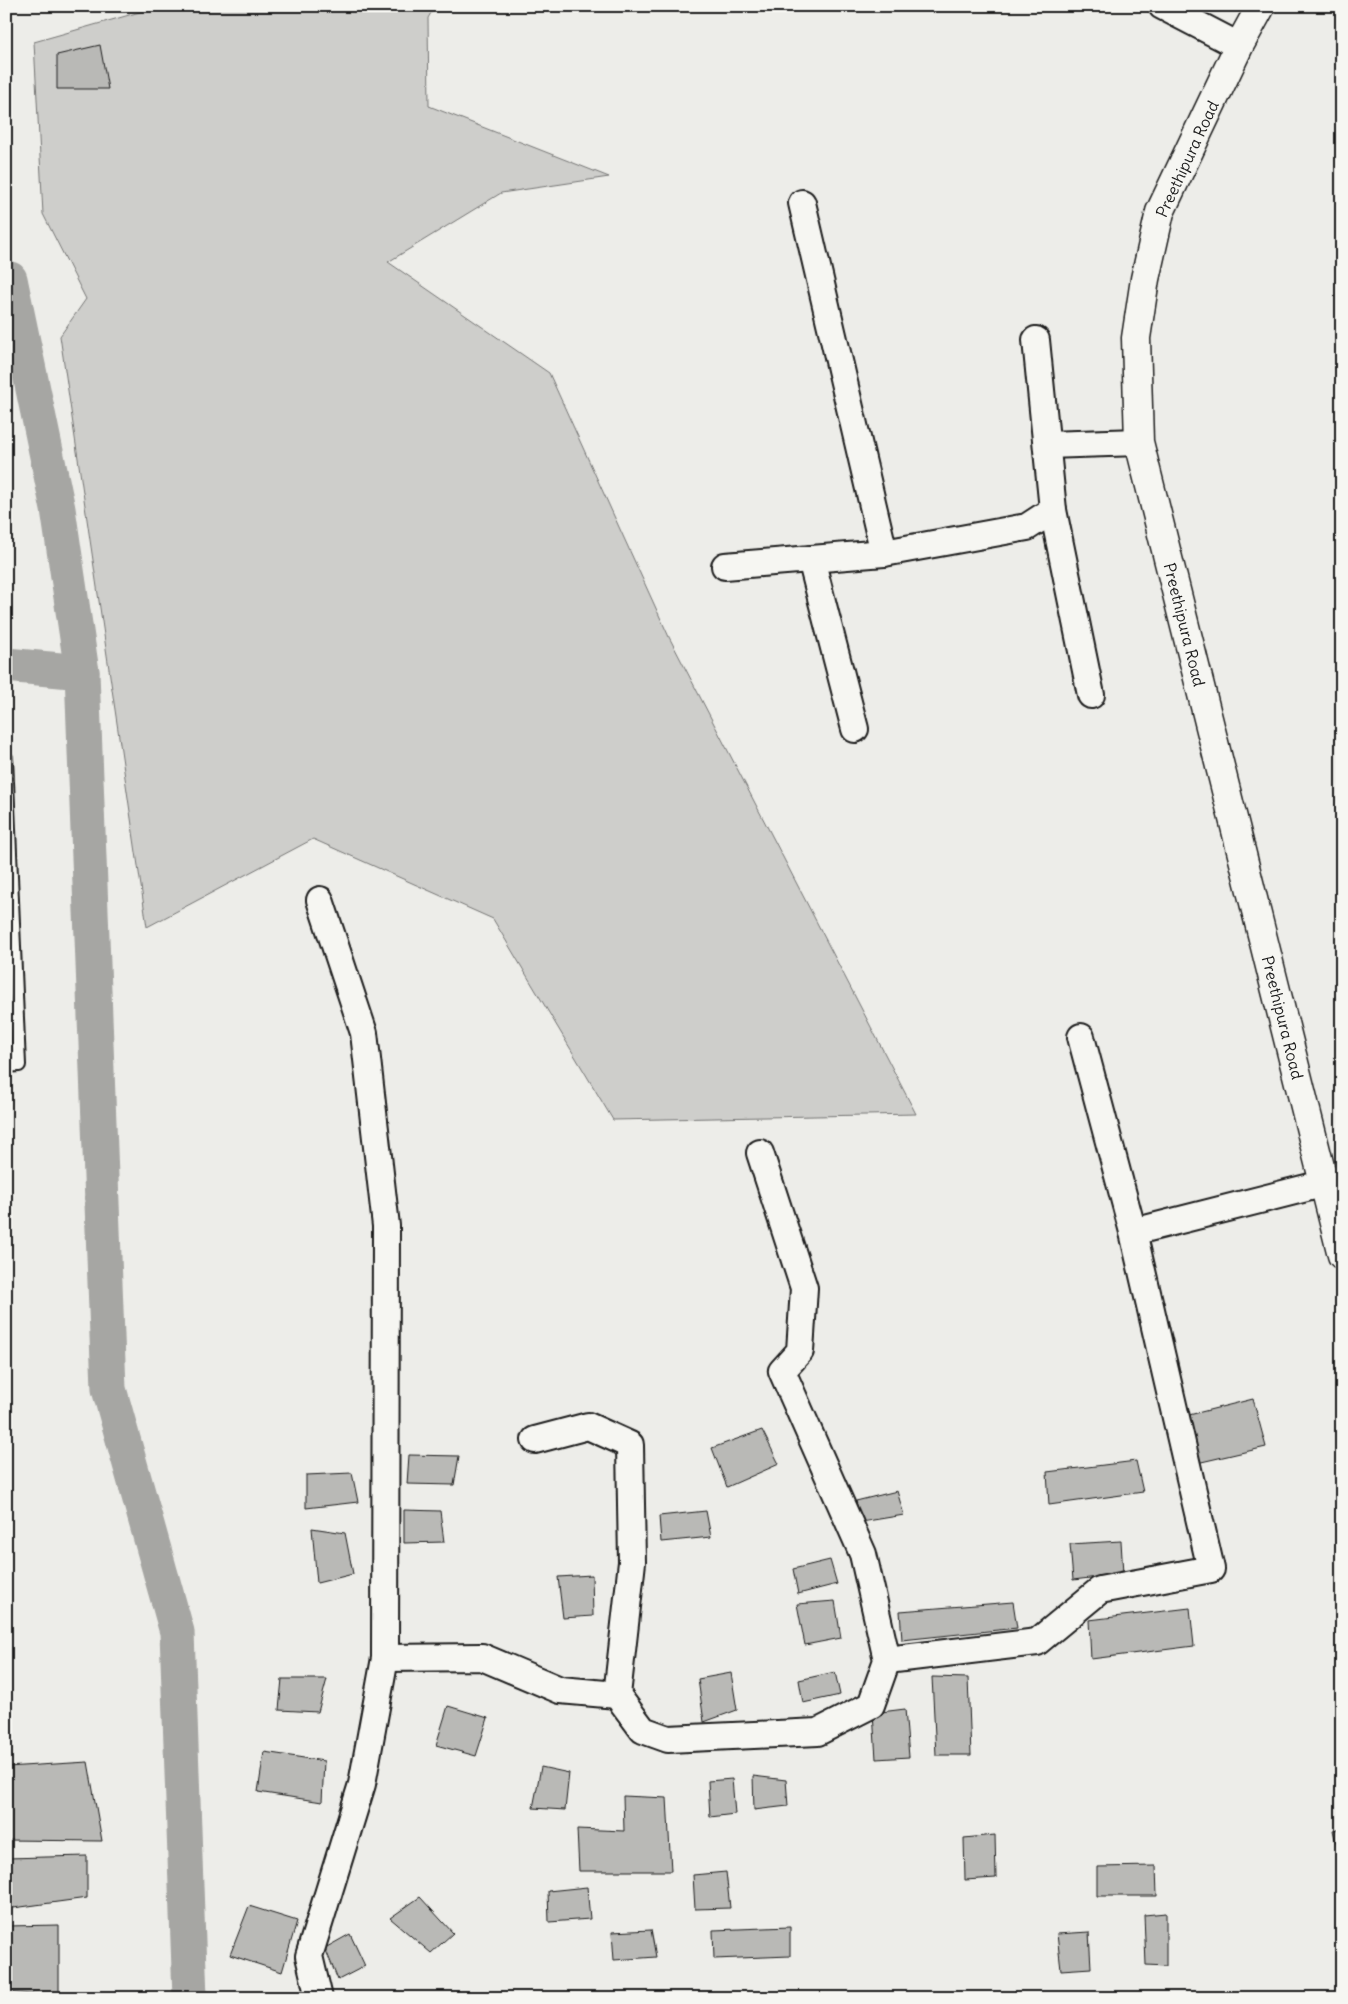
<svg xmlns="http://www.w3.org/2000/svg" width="1348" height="2004" viewBox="0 0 1348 2004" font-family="Delius,sans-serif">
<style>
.green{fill:#cececb;stroke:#757574}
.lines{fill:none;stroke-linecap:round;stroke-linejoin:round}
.canal{stroke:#a6a6a3;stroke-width:35}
.building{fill:#b9b9b6;stroke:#1c1c1c}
.lane-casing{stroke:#1c1c1c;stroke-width:16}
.street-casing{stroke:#1c1c1c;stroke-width:30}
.secondary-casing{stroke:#1c1c1c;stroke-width:31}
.lane{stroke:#f6f6f2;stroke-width:12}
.street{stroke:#f6f6f2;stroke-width:26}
.secondary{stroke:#f6f6f2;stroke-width:28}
.labels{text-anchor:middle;stroke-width:4;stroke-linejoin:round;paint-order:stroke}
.street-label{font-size:16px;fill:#1c1c1c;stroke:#f6f6f2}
</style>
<rect width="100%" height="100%" fill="#edede9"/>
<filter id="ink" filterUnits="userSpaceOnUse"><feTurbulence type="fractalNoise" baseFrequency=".02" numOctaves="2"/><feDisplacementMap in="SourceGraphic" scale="10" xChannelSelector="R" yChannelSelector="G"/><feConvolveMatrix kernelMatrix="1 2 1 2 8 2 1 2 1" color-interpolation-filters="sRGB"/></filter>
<g filter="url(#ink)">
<path class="green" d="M161 6H435L428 18 429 106 609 177 501 193 388 262 549 373 669 637 916 1114 613 1120 493 919 313 839 147 927 60 336 86 299 43 214 34 42Z"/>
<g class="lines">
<g class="canal">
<path d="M10 279 58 509 82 672 109 1389 177 1632 190 1998"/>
<path d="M6 665 82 672"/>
</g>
</g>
<g class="building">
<path d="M100 45 108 89H57V55Z"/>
<path d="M1253 1399 1266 1447 1197 1463 1185 1416Z"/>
<path d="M762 1430 779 1464 727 1487 712 1448Z"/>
<path d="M409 1455 459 1456 454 1485 407 1484Z"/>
<path d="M1136 1461 1143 1492 1049 1505 1047 1472Z"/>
<path d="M352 1473 358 1502 306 1508V1475Z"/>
<path d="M897 1491 904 1515 861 1522 856 1501Z"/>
<path d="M404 1510 440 1511 444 1542 404 1543Z"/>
<path d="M706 1511 711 1537 661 1542 659 1516Z"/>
<path d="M312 1528 345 1533 353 1574 317 1583Z"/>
<path d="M1121 1541 1123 1574 1073 1580 1070 1544Z"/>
<path d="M830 1560 837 1584 798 1594 793 1569Z"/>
<path d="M592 1575 593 1616 563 1618 558 1577Z"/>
<path d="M835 1601 841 1638 805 1645 797 1604Z"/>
<path d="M1013 1602 1017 1628 902 1640 900 1611Z"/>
<path d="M1190 1608 1194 1646 1091 1659 1089 1620Z"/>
<path d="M835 1672 840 1695 803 1703 799 1680Z"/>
<path d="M731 1673 737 1710 704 1722 698 1679Z"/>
<path d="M932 1677 968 1678 971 1755H936Z"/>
<path d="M282 1679H327L318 1712 279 1710Z"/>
<path d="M448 1706 488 1718 476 1756 436 1745Z"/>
<path d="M905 1709 909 1757 876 1759 873 1713Z"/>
<path d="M264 1752 324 1761 322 1802 258 1792Z"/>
<path d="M88 1762 102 1841 6 1840V1767Z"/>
<path d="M541 1767 569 1773 565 1810 533 1808Z"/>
<path d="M753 1776 786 1780 788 1806 754 1810Z"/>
<path d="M732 1779 735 1814 710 1817 708 1781Z"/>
<path d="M623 1796 667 1798 671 1871H579L577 1829 624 1831Z"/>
<path d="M1342 1829V1853H1338L1333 1830Z"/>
<path d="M995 1835 996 1878 965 1880 964 1838Z"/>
<path d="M87 1856V1898L6 1909V1858Z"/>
<path d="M1156 1866 1157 1896H1097V1867Z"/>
<path d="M726 1872 730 1908 695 1909 693 1875Z"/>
<path d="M587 1887 590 1919 549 1922 548 1891Z"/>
<path d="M420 1897 453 1933 431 1953 390 1918Z"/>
<path d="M249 1906 297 1921 282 1972 230 1955Z"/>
<path d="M1166 1913V1966L1146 1965 1144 1915Z"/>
<path d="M59 1925V1996L6 1992V1926Z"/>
<path d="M790 1927V1956L714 1959 713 1930Z"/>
<path d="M651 1930 656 1957 614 1960 612 1932Z"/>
<path d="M1089 1932 1091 1968 1061 1970 1057 1934Z"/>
<path d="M350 1934 365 1966 338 1980 325 1948Z"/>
</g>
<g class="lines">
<defs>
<path id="lane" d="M6 758 19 1065 6 1066"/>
<g id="street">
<path d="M1162 6 1239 46"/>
<path d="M802 203 884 553"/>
<path d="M1036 340 1053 510 1091 695"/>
<path d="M1047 445 1139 442"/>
<path d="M811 559 855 729"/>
<path d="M725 566 884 553 1027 527 1053 510"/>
<path d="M1133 1232 1342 1179"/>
<path d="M535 1440 588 1426 630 1445 632 1562 617 1695"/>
<path d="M385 1658 482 1657 560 1690 617 1695 643 1730 668 1739 818 1732 871 1705 887 1660 863 1554 782 1371 800 1351 804 1288 760 1153"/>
<path d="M887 1660 1037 1642 1100 1590 1211 1569 1133 1232 1081 1037"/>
<path d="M319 1998 309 1956 362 1784 385 1658 386 1226 364 1033 320 900"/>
</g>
<g id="secondary">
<path id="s1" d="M1261 6 1239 46 1160 212 1145 279 1136 338 1139 442 1342 1255"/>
</g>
</defs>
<use href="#lane" class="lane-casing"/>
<use href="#street" class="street-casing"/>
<use href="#secondary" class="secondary-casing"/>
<use href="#lane" class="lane"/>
<use href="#street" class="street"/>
<use href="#secondary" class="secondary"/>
</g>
</g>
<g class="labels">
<g class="street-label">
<text transform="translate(1187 159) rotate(-65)" y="6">Preethipura Road</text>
<text dy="6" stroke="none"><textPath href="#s1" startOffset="650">Preethipura Road</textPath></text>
<text dy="6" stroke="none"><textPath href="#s1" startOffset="1055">Preethipura Road</textPath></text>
</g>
</g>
<rect width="1348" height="2004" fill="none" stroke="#f6f6f2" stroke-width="25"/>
<rect x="12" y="12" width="1323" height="1979" fill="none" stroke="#1c1c1c" stroke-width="2" filter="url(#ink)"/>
</svg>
